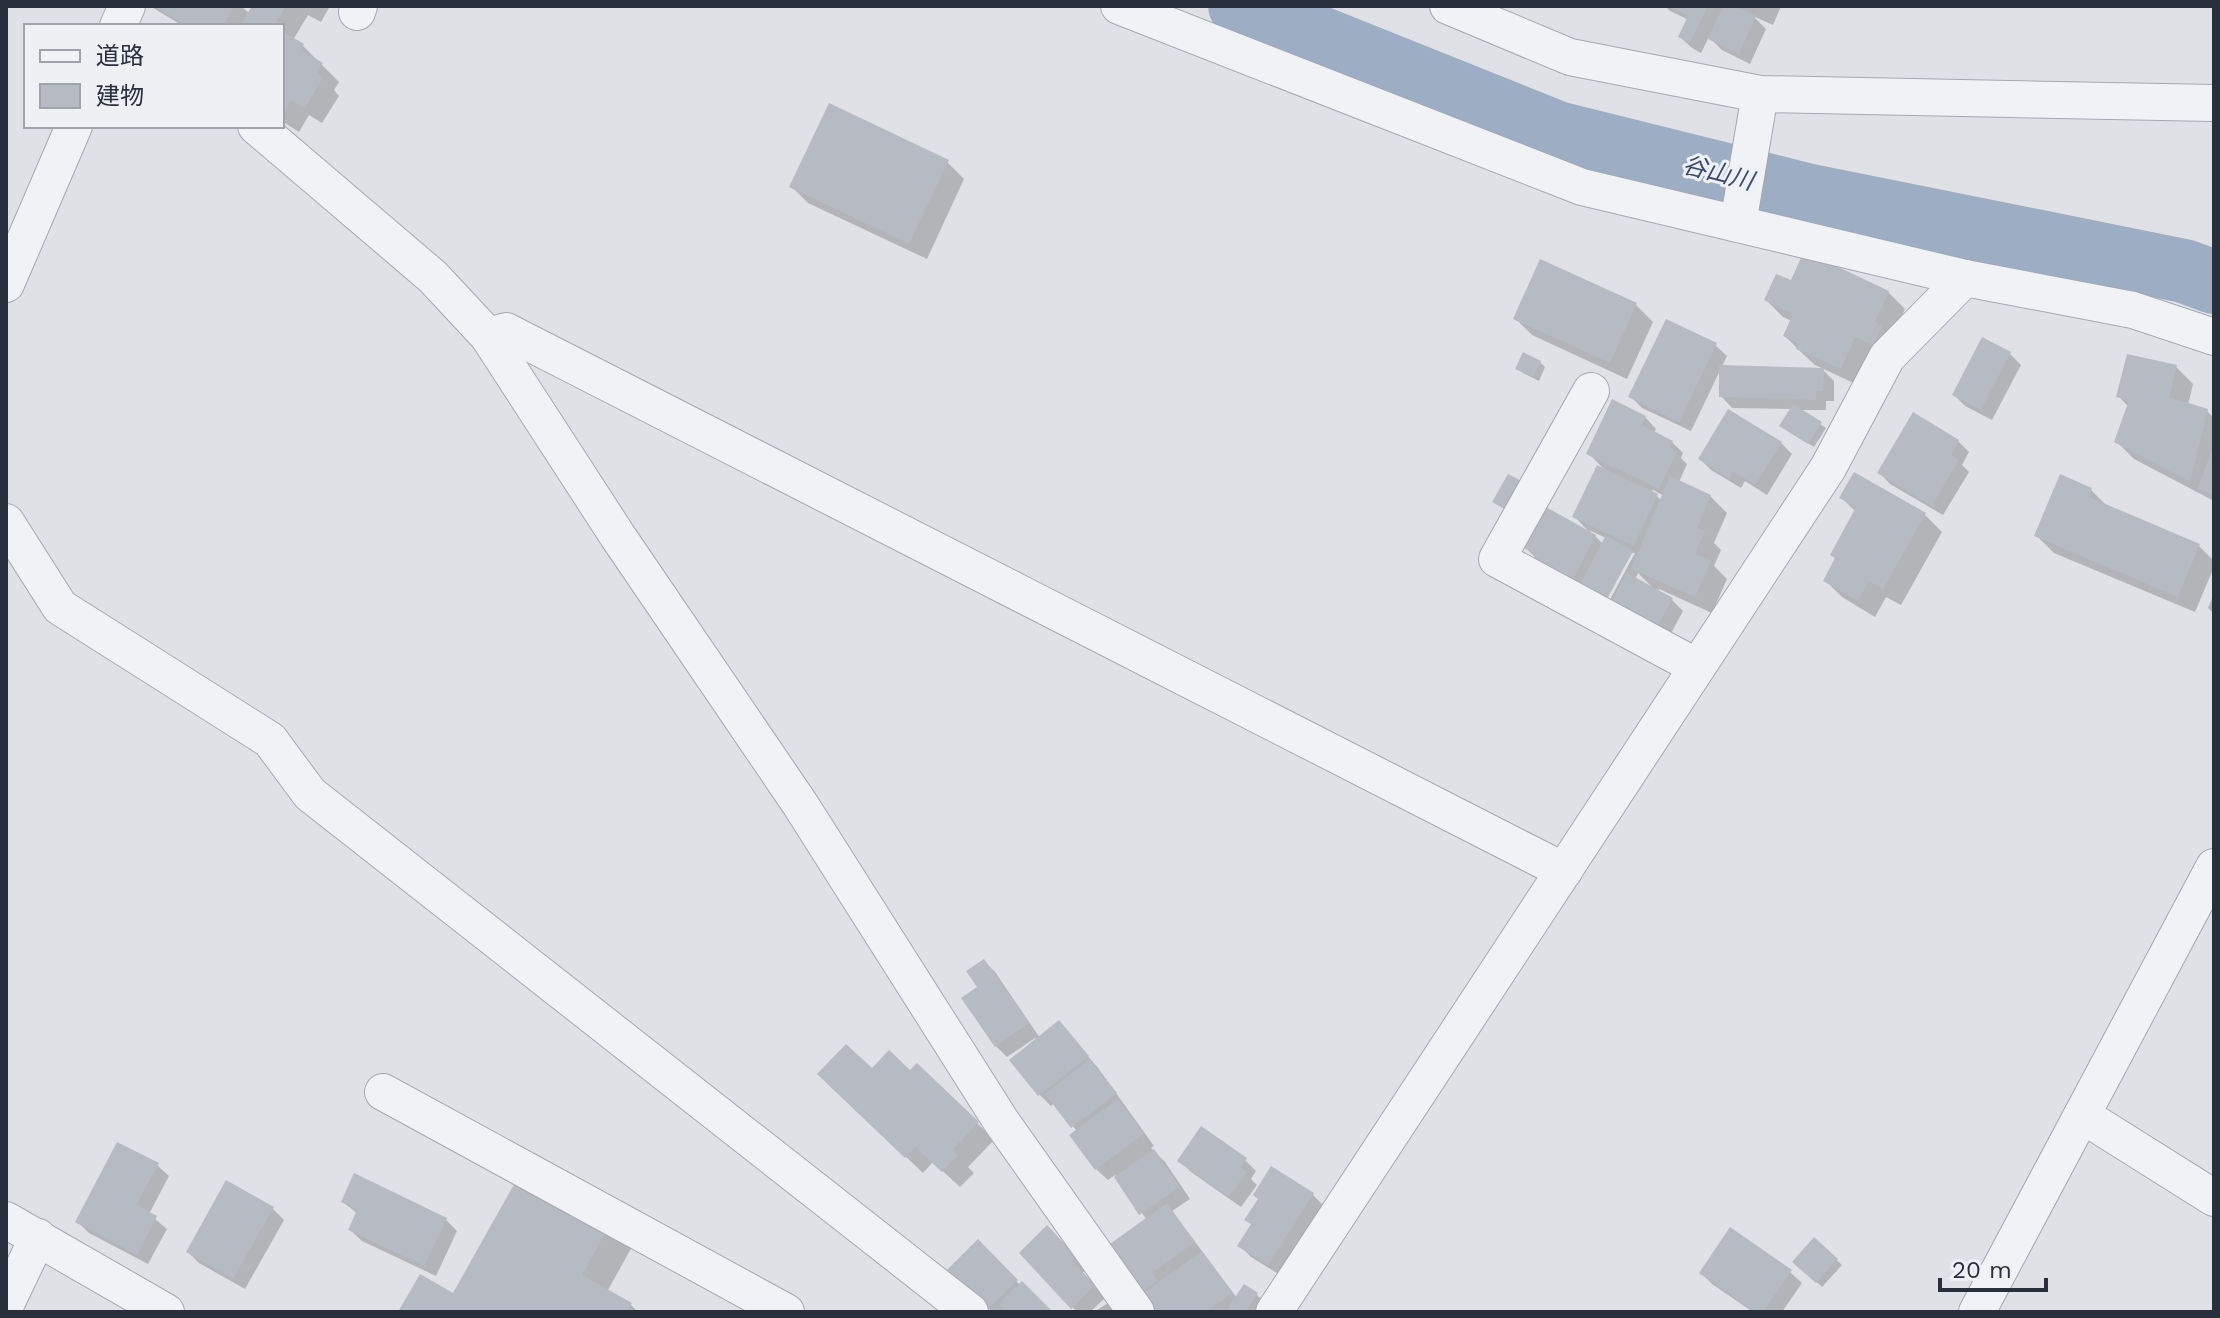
<svg xmlns="http://www.w3.org/2000/svg" width="2220" height="1318" viewBox="0 0 2220 1318" font-family="'Work Sans','Noto Sans JP',sans-serif">
<style>
.shadow{fill:#0003;fill-rule:evenodd}
.lines{fill:none;stroke-linecap:round;stroke-linejoin:round}
.river{stroke:#9dadc3;stroke-width:64}
.building{fill:#b6bac3}
.minor-casing{stroke:#a5a8b0;stroke-width:38}
.minor{stroke:#f1f2f5;stroke-width:36}
.labels{text-anchor:middle;stroke-width:6;stroke-linejoin:round;paint-order:stroke}
.water-label{font-size:24px;font-style:italic;fill:#384b6b;stroke:#eef0f4}
</style>
<rect width="100%" height="100%" fill="#dfe1e6"/>
<g class="shadow">
<path d="M150 6H241L250 14 254 6H330L321 22 308 15 293 40 303 46 339 82 334 90 339 96 322 123 309 115 299 132 282 121V26H183Z"/>
<path d="M1665 6H1781L1773 25 1753 16 1766 29 1750 64 1722 50 1709 37 1701 53 1692 48 1680 37 1689 20 1670 11Z"/>
<path d="M947 162 964 179 927 259 808 203 791 186Z"/>
<path d="M1888 292 1905 309 1892 338 1858 385 1815 365 1802 353 1785 336 1792 321 1783 317 1766 300Z"/>
<path d="M1636 305 1653 322 1627 379 1532 335 1515 318Z"/>
<path d="M1715 345 1727 356 1691 431 1642 408 1631 397Z"/>
<path d="M2010 354 2021 365 1992 420 1965 406 1954 395Z"/>
<path d="M1540 362 1545 367 1539 381 1523 373 1518 368Z"/>
<path d="M2176 367 2193 384 2188 405 2207 411 2214 418V501L2134 459 2117 442 2129 407 2118 396Z"/>
<path d="M1823 370 1834 381V401H1826V410H1798L1826 428 1814 447 1787 430 1792 409 1732 408 1721 396Z"/>
<path d="M1645 417 1656 429 1654 433 1672 442 1683 453 1681 458 1687 464 1679 482 1710 496 1727 513 1714 543 1721 550 1714 566 1727 579 1712 613 1659 589 1657 592 1672 600 1683 611 1668 639 1607 605 1635 553H1630L1603 603 1536 558 1526 548 1590 533 1575 517 1606 471 1588 453ZM1653 490 1664 496 1662 501 1652 491ZM1589 530 1606 538 1603 544ZM1638 573 1653 588 1635 580Z"/>
<path d="M1958 441 1969 452 1962 465 1969 472 1943 515 1890 484 1879 472Z"/>
<path d="M1781 443 1792 454 1767 495 1745 481 1741 488 1711 470 1700 459Z"/>
<path d="M1855 475 1925 515 1942 532 1901 605 1886 597 1875 617 1842 597 1825 580 1856 512 1842 498Z"/>
<path d="M2091 490 2108 507 2199 546 2214 561V567L2195 612 2054 553 2037 536Z"/>
<path d="M2214 594V614L2208 608Z"/>
<path d="M984 961 995 972 1040 1038 1059 1022 1098 1068 1154 1146 1151 1148 1165 1162 1190 1199 1172 1211 1237 1298 1257 1295 1262 1300 1253 1312H1149L1140 1299 1147 1220 1115 1175 1108 1180 1096 1169 1072 1135 1077 1131 1054 1103 1051 1106 1040 1095 1012 1060 1037 1040 1035 1038 1007 1057 996 1046 980 987Z"/>
<path d="M872 1071 910 1073 977 1123 994 1140 968 1167 974 1173 960 1187 933 1162 923 1173 837 1091Z"/>
<path d="M1245 1160 1256 1171 1251 1179 1257 1185 1241 1207 1191 1172 1180 1161Z"/>
<path d="M157 1165 169 1176 149 1214 167 1229 148 1264 89 1233 77 1221Z"/>
<path d="M522 1173 633 1245 607 1292 631 1305 638 1312H401L454 1296Z"/>
<path d="M227 1183 273 1209 284 1220 245 1289 199 1263 188 1252Z"/>
<path d="M1312 1194 1324 1206 1280 1275 1251 1257 1240 1246 1253 1225 1260 1199Z"/>
<path d="M343 1202 446 1220 457 1231 436 1276 362 1241 350 1230 358 1214Z"/>
<path d="M1047 1228 1086 1269 1082 1273 1105 1298 1090 1312H1077L1021 1253Z"/>
<path d="M1814 1240 1842 1265 1822 1287 1795 1262Z"/>
<path d="M978 1242 1020 1285 1050 1312H992L950 1270Z"/>
<path d="M1790 1272 1802 1283 1782 1312H1753L1712 1284 1701 1273Z"/>
<path d="M1111 1301 1122 1312H1094Z"/>
</g>
<g class="lines">
<path class="river" d="M1240 6 1557 133 1806 195 2184 271 2214 282"/>
</g>
<g class="building">
<path d="M153 6H234L223 26H188Z"/>
<path d="M252 6H286L274 26H240Z"/>
<path d="M1668 6H1708L1690 43 1678 37 1688 16Z"/>
<path d="M1723 6H1735L1756 16 1739 54 1708 39Z"/>
<path d="M282 31 304 44 301 50 323 63 317 73 323 77 305 108 291 100 282 115Z"/>
<path d="M829 103 949 160 909 244 789 187Z"/>
<path d="M1804 251 1889 291 1875 322 1882 326 1873 345 1855 337 1841 369 1796 349 1798 344 1783 336 1793 314 1764 300 1776 274 1791 280Z"/>
<path d="M1540 259 1637 303 1610 363 1513 319Z"/>
<path d="M1666 319 1717 343 1679 422 1628 397Z"/>
<path d="M1982 337 2011 352 1981 410 1952 395Z"/>
<path d="M1523 352 1541 361 1533 377 1515 369Z"/>
<path d="M2127 354 2177 365 2169 397 2208 409 2190 482 2114 442 2129 400 2116 397Z"/>
<path d="M1719 365 1824 368 1823 391H1816V400L1719 397Z"/>
<path d="M1612 399 1646 416 1642 425 1673 441 1670 447 1677 452 1659 489 1586 454Z"/>
<path d="M1793 404 1822 422 1808 444 1779 426Z"/>
<path d="M1728 409 1782 442 1755 485 1733 471 1729 478 1698 459Z"/>
<path d="M1913 412 1959 440 1951 455 1959 459 1932 506 1877 473Z"/>
<path d="M2214 445V495L2197 489Z"/>
<path d="M1597 465 1658 494 1634 546 1572 517Z"/>
<path d="M1854 472 1926 513 1883 589 1869 581 1858 601 1823 581 1835 558 1830 555 1856 507 1839 498Z"/>
<path d="M1508 474 1529 485 1513 514 1492 502Z"/>
<path d="M2060 474 2092 488 2089 497 2200 544 2178 597 2034 536Z"/>
<path d="M1670 476 1711 495 1697 528 1705 531 1695 554 1711 561 1695 597 1631 569Z"/>
<path d="M1546 507 1596 535 1570 585 1531 564 1536 554 1524 548Z"/>
<path d="M1606 535 1633 551 1606 601 1579 586Z"/>
<path d="M1627 573 1673 598 1656 629 1610 604Z"/>
<path d="M984 959 1029 1023 995 1047 961 998 977 987 966 971Z"/>
<path d="M1059 1020 1089 1056 1038 1096 1009 1060Z"/>
<path d="M846 1044 872 1068 889 1050 910 1070 917 1063 979 1122 952 1150 958 1155 942 1172 915 1147 905 1158 817 1074Z"/>
<path d="M1090 1059 1117 1093 1071 1128 1045 1094Z"/>
<path d="M1118 1099 1144 1134 1095 1170 1069 1135Z"/>
<path d="M1201 1126 1247 1158 1241 1167 1247 1172 1229 1197 1177 1161Z"/>
<path d="M117 1142 159 1163 136 1205 157 1216 137 1255 75 1222Z"/>
<path d="M1154 1149 1180 1187 1139 1215 1114 1177Z"/>
<path d="M1271 1166 1314 1193 1268 1265 1237 1246 1251 1224 1244 1220 1258 1199 1253 1195Z"/>
<path d="M522 1170 612 1221 582 1275 632 1303 627 1312H398L420 1274 453 1293Z"/>
<path d="M354 1173 447 1218 424 1266 348 1230 357 1210 341 1202Z"/>
<path d="M226 1180 274 1207 233 1279 186 1252Z"/>
<path d="M1167 1203 1195 1242 1152 1273 1157 1281 1136 1296 1103 1249Z"/>
<path d="M1047 1225 1076 1256 1072 1261 1095 1285 1071 1309 1019 1253Z"/>
<path d="M1730 1227 1792 1270 1763 1312H1755L1699 1273Z"/>
<path d="M1814 1237 1838 1259 1816 1283 1792 1262Z"/>
<path d="M978 1239 1018 1280 987 1310 947 1270Z"/>
<path d="M1202 1251 1232 1293 1206 1312H1147L1137 1298Z"/>
<path d="M1022 1281 1053 1312H1007L999 1304Z"/>
<path d="M1244 1284 1258 1293 1245 1312H1231L1227 1309Z"/>
</g>
<g class="lines">
<defs>
<g id="minor">
<path d="M1119 6 1582 187 1965 278 2133 310 2214 337"/>
<path d="M1448 6 1570 57 1760 94 2214 103"/>
<path d="M357 12 359 6"/>
<path d="M118 26 127 6"/>
<path d="M256 126 433 277 488 336 617 535 800 804 1001 1121 1136 1312"/>
<path d="M1738 224 1760 94"/>
<path d="M6 284 74 126"/>
<path d="M488 336 506 331 1564 871"/>
<path d="M1591 391 1497 559 1697 667"/>
<path d="M6 522 60 607 270 740 310 794 970 1312"/>
<path d="M383 1092 786 1312"/>
<path d="M2082 1115 2214 1198"/>
<path d="M6 1220 166 1312"/>
<path d="M6 1304 38 1237"/>
<path d="M1274 1312 1828 468 1887 357 1965 278"/>
<path d="M1977 1312 2214 867"/>
</g>
</defs>
<use href="#minor" class="minor-casing"/>
<use href="#minor" class="minor"/>
</g>
<g class="labels">
<g class="water-label">
<text transform="translate(1718 173) rotate(14)" y="8">谷山川</text>
</g>
</g>
<rect width="2220" height="1318" fill="none" stroke="#292f3c" stroke-width="16"/>
<rect x="24" y="24" width="260" height="104" fill="#eef0f4" stroke="#9fa3aa" stroke-width="2"/>
<rect x="40" y="50" width="40" height="12" fill="#f1f2f5" stroke="#9fa3aa" stroke-width="2"/>
<text x="96" y="64" font-size="24" fill="#292f3c">道路</text>
<rect x="40" y="84" width="40" height="24" fill="#b6bac3" stroke="#9fa3aa" stroke-width="2"/>
<text x="96" y="104" font-size="24" fill="#292f3c">建物</text>
<path d="M1940 1278v12h106v-12" fill="none" stroke="#292f3c" stroke-width="4"/>
<text x="1952" y="1278" font-size="24" fill="#292f3c" stroke="#eef0f4" stroke-width="6" paint-order="stroke">20 m</text>
</svg>
